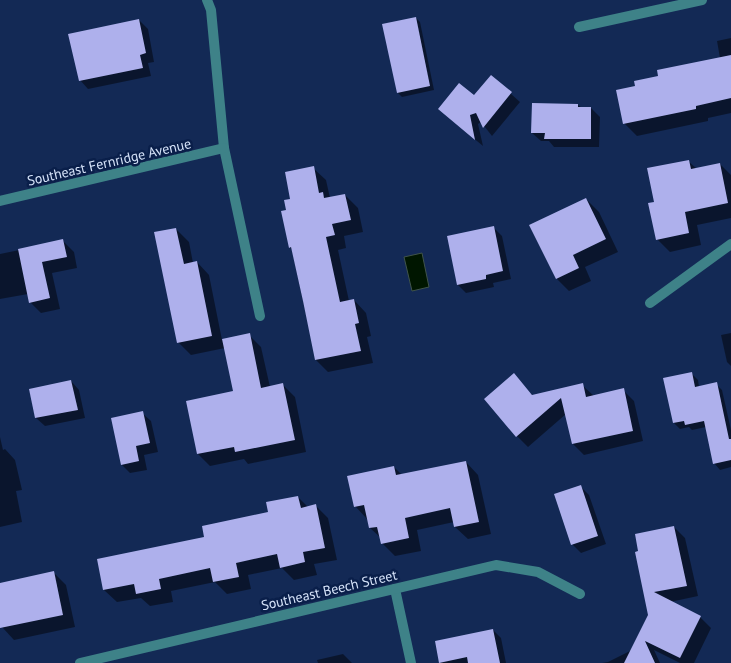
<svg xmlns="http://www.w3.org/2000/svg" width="731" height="663" viewBox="0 0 731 663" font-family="'PT Sans',sans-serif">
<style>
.water{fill:#001600;stroke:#40544b}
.shadow{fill:#0007}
.building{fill:#aeb0ec}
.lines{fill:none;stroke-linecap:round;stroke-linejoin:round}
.street{stroke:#3e8288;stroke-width:10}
.labels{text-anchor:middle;stroke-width:5;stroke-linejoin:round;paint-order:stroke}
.street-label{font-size:14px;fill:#d6e3f9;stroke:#0a1f4a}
</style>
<rect width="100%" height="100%" fill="#132955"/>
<path class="water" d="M422 253 429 287 412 291 404 257Z"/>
<g class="shadow">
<path d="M416 18 420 22 434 90 402 97 398 93Z"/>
<path d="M139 20 148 29 154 62 148 63 151 76 88 89 80 80Z"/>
<path d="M731 38V113L708 118V121L637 136 624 123 636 86 720 58 717 41Z"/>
<path d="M491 76 520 102 492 136 481 122 478 124 483 146 448 117 474 97Z"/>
<path d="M578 105 582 108H591L600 117 599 147H554L549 141H541L532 133Z"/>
<path d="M688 161 697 169 720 164 731 175V218L697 225 701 245 670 252 657 239 655 203Z"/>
<path d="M313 168 326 180 330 198 345 195 358 208 363 232 344 236 346 248 338 250 349 301 354 300 366 313 371 336 367 337 373 363 328 372 316 360 292 250 290 247 288 211 292 200Z"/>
<path d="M586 199 599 212 618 252 585 267 591 281 569 291 557 279Z"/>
<path d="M493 227 502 236 511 279 493 283 494 287 466 293 458 285Z"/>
<path d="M176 229 189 242 193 263 197 262 209 275 222 340 249 335 261 347 270 387 283 385 295 397 306 452 248 464 244 459 210 466 198 454 235 392 225 348 191 355 178 342Z"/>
<path d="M63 241 74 252 77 268 52 273 60 309 41 313 30 302 28 294 0 299V254Z"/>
<path d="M731 333V366L727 362 721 335Z"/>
<path d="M692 374 698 380 699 387 716 384 722 390 731 430V467L720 470 714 463 706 427 692 430 689 427 680 429 674 423Z"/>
<path d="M513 375 533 396 582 385 594 396 623 390 634 401 643 441 584 455 573 444 566 414 528 447 517 436Z"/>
<path d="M71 381 79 390 85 418 45 426 36 418Z"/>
<path d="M142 413 151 421 158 452 144 455 147 470 130 473 122 465Z"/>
<path d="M0 437 3 450 5 449 15 460 22 490 16 491 22 522 0 527Z"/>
<path d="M466 462 478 475 491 534 468 539 455 527 454 522 417 530 421 551 395 556 382 543 381 538 370 528 367 519 355 506 394 467 402 475Z"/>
<path d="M580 486 589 495 606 544 581 553 573 545 555 495Z"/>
<path d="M298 497 308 507 316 506 328 518 337 560 314 564 317 575 294 580 282 568 248 575 251 589 227 594 215 582 171 591 173 602 150 606 141 598 117 602 104 590 99 560 205 538 270 513Z"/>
<path d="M674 527 685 538 698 596 670 602 700 617 711 628 694 663H680L654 650 660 663H602L608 662 632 650 650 616 637 553Z"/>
<path d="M54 573 66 585 75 627 14 640 2 627 0 619V584Z"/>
<path d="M493 630 501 638 506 663H440Z"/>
<path d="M343 654 352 663H318L317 660Z"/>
</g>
<g class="building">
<path d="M416 17 430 86 397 93 382 24Z"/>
<path d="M139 19 146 53 140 55 143 68 79 81 68 34Z"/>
<path d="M731 55V98L696 106V109L623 124 616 90 635 86 634 81 658 76 657 70Z"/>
<path d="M491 75 512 92 483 128 476 113 470 115 475 140 438 109 459 83 474 95Z"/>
<path d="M532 103 578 104V107H591V139H544L545 133H531Z"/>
<path d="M689 160 691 169 720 163 728 203 685 212 689 233 656 240 648 203 654 202 647 168Z"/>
<path d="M314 166 319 193 323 192 324 198 345 194 351 220 332 224 335 235 326 237 340 302 354 299 359 323 355 324 361 351 315 360 303 301 291 247 289 248 281 211 286 210 284 200 290 199 285 172Z"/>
<path d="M586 198 606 239 573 255 579 268 556 279 529 225Z"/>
<path d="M494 226 503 271 486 275V279L457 285 447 236Z"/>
<path d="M176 228 184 264 197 261 212 336 177 343 154 232Z"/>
<path d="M63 239 67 257 42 262 50 298 29 303 18 249Z"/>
<path d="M250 333 261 388 283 383 295 440 235 452 234 447 197 454 186 401 233 391 222 339Z"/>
<path d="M692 372 695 387 717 382 729 439H731V460L713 464 704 421 685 425 684 421 673 423 663 378Z"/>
<path d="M514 373 532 395 583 383 586 397 624 388 633 431 572 444 561 398 516 437 484 399Z"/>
<path d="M71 380 78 410 35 418 29 389Z"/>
<path d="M143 411 150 443 136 446 139 461 121 465 111 418Z"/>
<path d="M466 461 479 522 454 527 450 508 405 518 409 538 381 544 377 527 369 528 364 505 354 507 347 476 394 466 396 475Z"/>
<path d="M581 485 598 536 571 545 554 494Z"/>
<path d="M298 496 301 508 316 504 325 548 303 552 305 562 280 568 277 554 236 563 239 577 213 582 210 568 159 579 161 589 136 594 134 584 103 590 97 559 204 537 202 526 268 512 266 502Z"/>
<path d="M674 526 687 586 654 592 701 616 680 658 645 641 655 663H624L648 615 635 552 638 551 635 534Z"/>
<path d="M54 571 63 615 0 628V583Z"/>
<path d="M493 629 500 663H468L467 657 439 663 435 641Z"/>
</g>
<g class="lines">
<g class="street">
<path d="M207 0 211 10 224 148 260 316"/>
<path d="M579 27 702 0"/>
<path d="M0 201 224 148"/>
<path d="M650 303 731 244"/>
<path d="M395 589 411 663"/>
<path d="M80 663 496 565 538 572 580 594"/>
</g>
</g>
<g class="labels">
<g class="street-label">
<text transform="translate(109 162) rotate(-13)" y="5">Southeast Fernridge Avenue</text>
<text transform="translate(329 590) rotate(-13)" y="5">Southeast Beech Street</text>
</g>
</g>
</svg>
